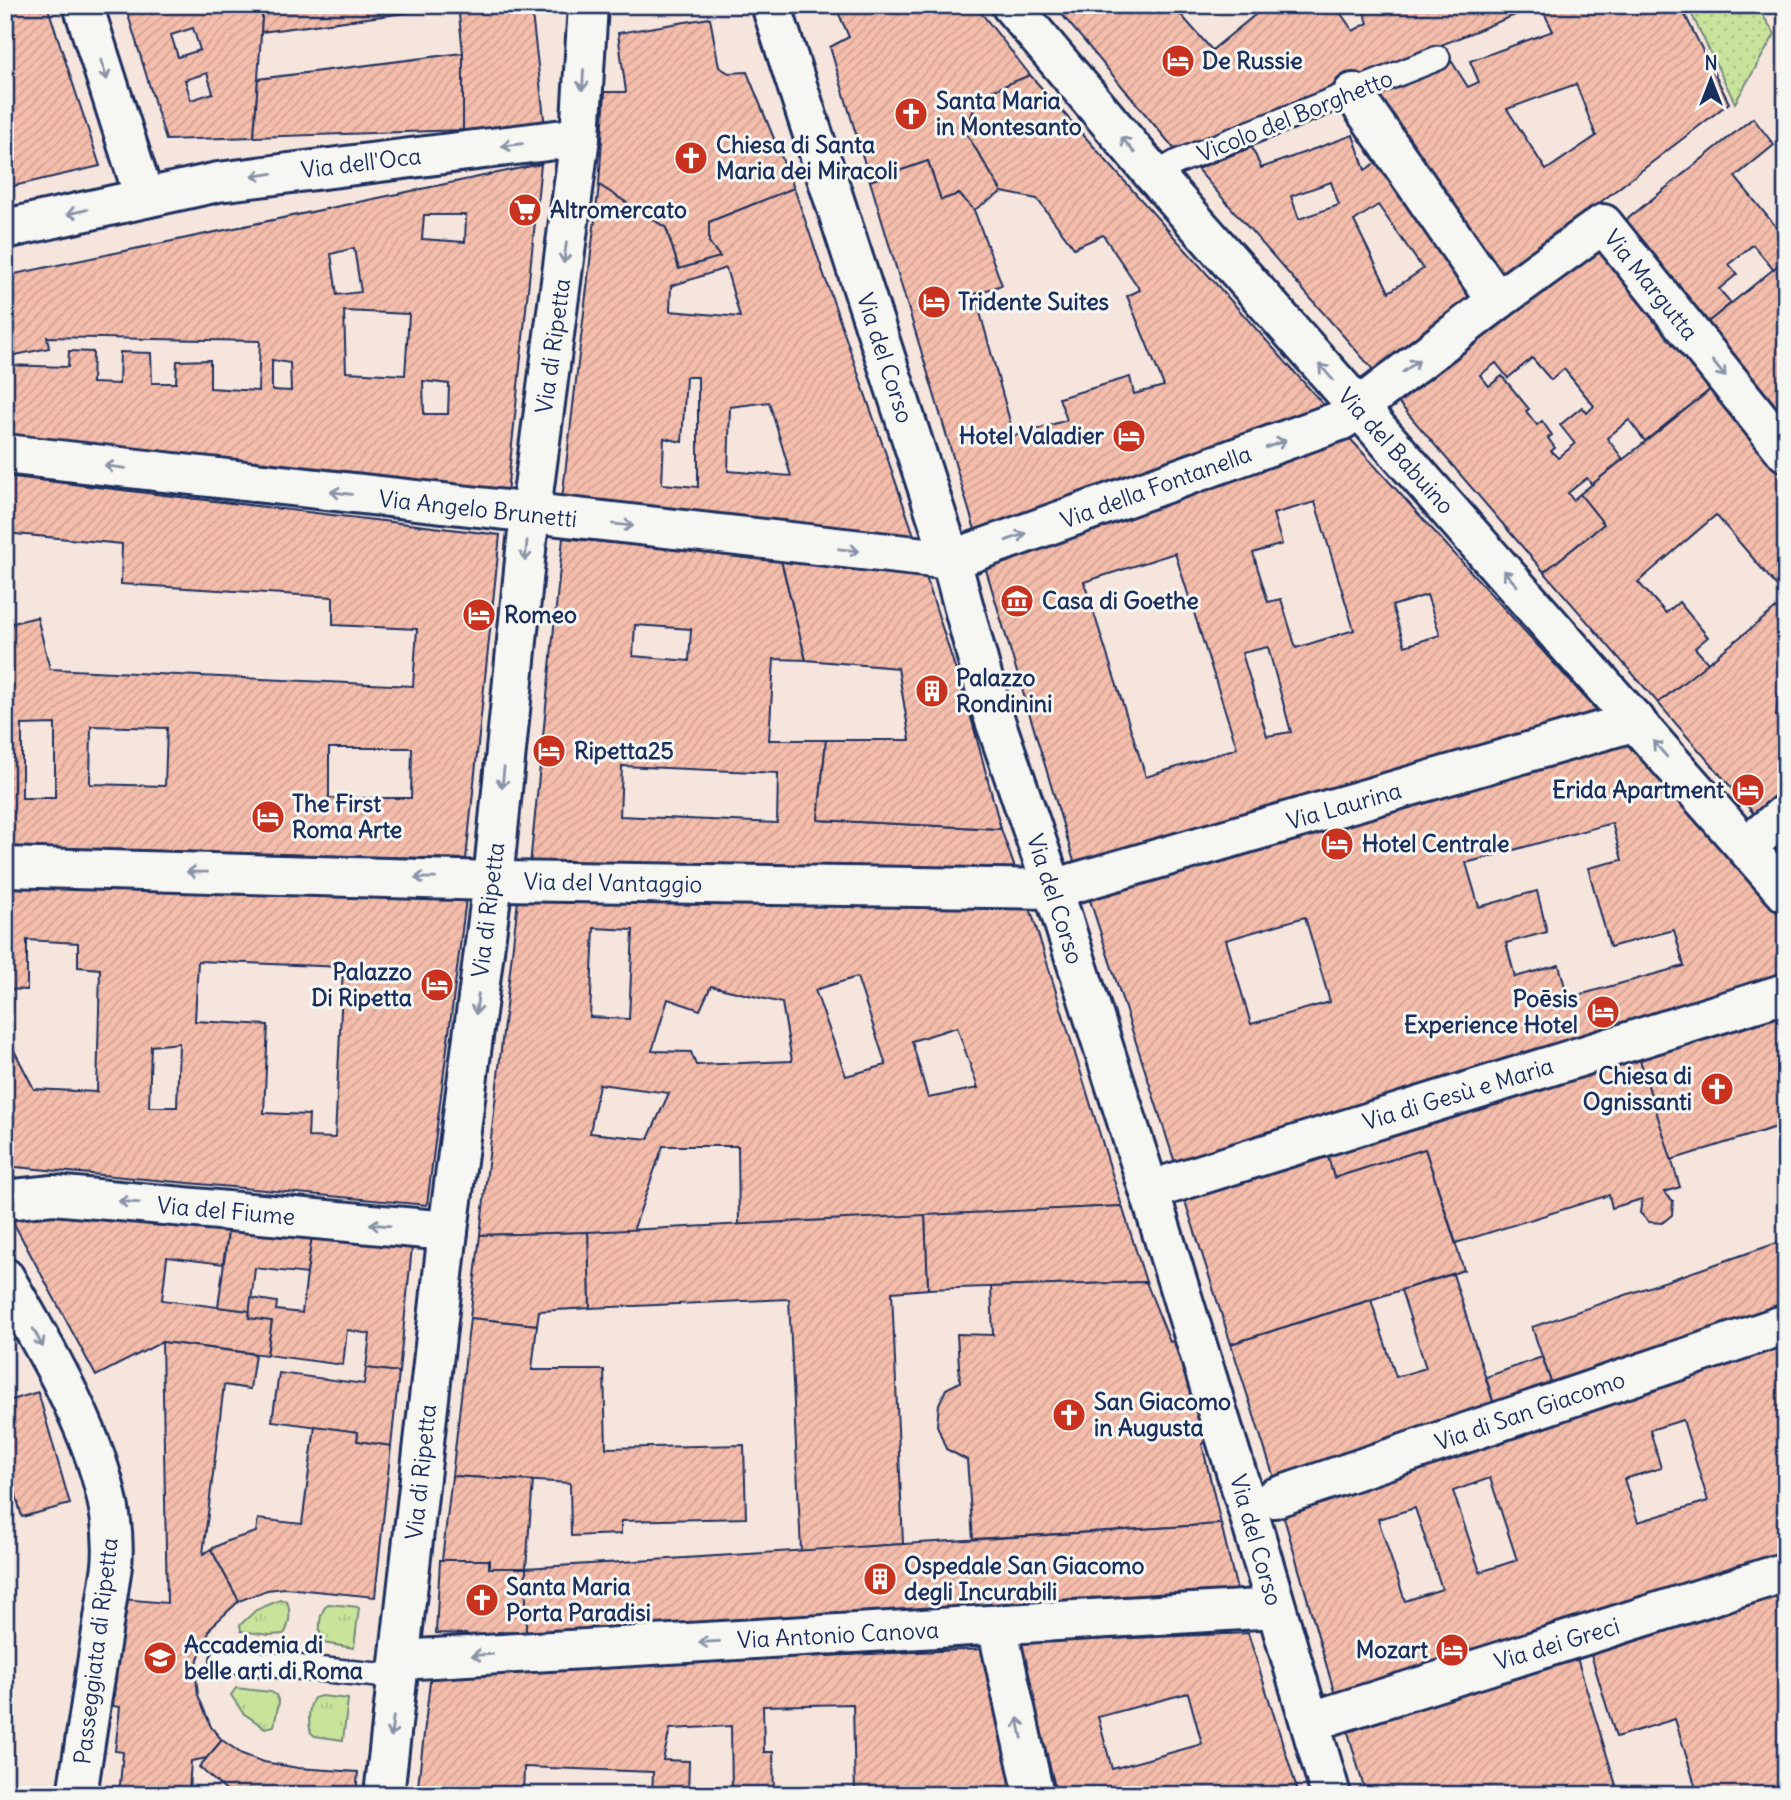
<svg xmlns="http://www.w3.org/2000/svg" width="1791" height="1800" viewBox="0 0 1791 1800" font-family="Delius,sans-serif">
<style>
.grass{fill:url(#grass-tufts);stroke:#728a7c;stroke-width:2}
.park{fill:url(#park-dots);stroke:#728a7c;stroke-width:2}
.building{fill:url(#building-hatch);stroke:#1b2f5e;stroke-width:2;fill-rule:evenodd}
.lines{fill:none;stroke-linecap:round;stroke-linejoin:round}
.lane-casing{stroke:#1b2f5e;stroke-width:28}
.street-casing{stroke:#1b2f5e;stroke-width:44}
.lane{stroke:#f6f6f2;stroke-width:23}
.street{stroke:#f6f6f2;stroke-width:38}
.oneway{stroke:#8892a8}
.labels{text-anchor:middle;stroke-width:6;stroke-linejoin:round;paint-order:stroke}
.poi-label{font-size:23px;font-weight:bold;fill:#1b2f5e;stroke:#f6f6f2;text-anchor:start}
.street-label{font-size:23px;fill:#1b2f5e;stroke:#f6f6f2}
</style>
<defs>
<pattern id="grass-tufts" width="24" height="20" patternUnits="userSpaceOnUse" patternTransform="scale(1.75)"><rect width="24" height="20" fill="#c9e49a"/><path d="M3 7l-1-3M5 7V3M7 7l1-3M15 17l-1-3M17 17v-4M19 17l1-3" fill="none" stroke="#acc487"/></pattern>
<pattern id="park-dots" width="8" height="8" patternUnits="userSpaceOnUse" patternTransform="scale(1.75)"><rect width="8" height="8" fill="#c9e49a"/><path d="M2 2h.1M6 6h.1" fill="none" stroke="#acc487" stroke-width="1.8" stroke-linecap="round"/></pattern>
<pattern id="building-hatch" width="6" height="6" patternUnits="userSpaceOnUse" patternTransform="scale(1.75)"><rect width="6" height="6" fill="#f5bdab"/><path d="M-1 1l2-2M0 6l6-6M5 7l2-2" fill="none" stroke="#d1a396"/></pattern>
</defs>
<rect width="100%" height="100%" fill="#f6e5dd"/>
<filter id="ink" filterUnits="userSpaceOnUse"><feTurbulence type="fractalNoise" baseFrequency=".0143" numOctaves="2"/><feDisplacementMap in="SourceGraphic" scale="14" xChannelSelector="R" yChannelSelector="G"/><feConvolveMatrix kernelMatrix="1 2 1 2 8 2 1 2 1" color-interpolation-filters="sRGB"/></filter>
<g filter="url(#ink)">
<g class="grass">
<path d="M280 1600 287 1601C291 1611 290 1625 284 1634L269 1635 241 1631 240 1625 256 1610Z"/>
<path d="M328 1604 359 1607 354 1648 323 1643C318 1632 318 1613 328 1604Z"/>
<path d="M236 1688 271 1692 276 1695 279 1702 274 1726 265 1728 243 1713 231 1695Z"/>
<path d="M321 1696 348 1699 343 1740 315 1736 311 1733C308 1723 308 1707 314 1698Z"/>
</g>
<path class="park" d="M1687 5H1756L1775 34 1735 103Z"/>
<g class="building">
<path d="M5 5H47L100 166 5 188Z"/>
<path d="M125 5H263L254 137 166 140ZM193 28 200 50 178 57 171 35ZM207 73 213 93 191 100 185 80Z"/>
<path d="M263 5H531L545 127 463 130V53L458 6 261 32Z"/>
<path d="M835 5H975L1030 75 980 96 965 131 1002 192 974 210 959 194 941 200 928 161 870 181 830 47 849 37Z"/>
<path d="M1065 5H1179L1175 8 1212 50 1267 5H1335L1353 31 1368 23 1361 5H1540L1177 152 1058 10Z"/>
<path d="M1680 5 1729 103 1493 285 1364 97 1452 62 1468 87 1479 82 1470 61 1553 31 1540 5ZM1576 84 1596 136 1546 170 1507 109Z"/>
<path d="M710 18 719 67 729 73 747 72 794 188 709 222V242L720 257 679 269 666 228 599 185 605 92H626L618 33Z"/>
<path d="M463 53V130L254 137 258 79Z"/>
<path d="M1030 75 1330 412 978 540 870 181 928 161 941 200 959 194 974 210 1002 285 975 294 1014 436 1067 420 1059 398 1130 377 1134 394 1164 386 1127 296 1140 290 1103 235 1074 248 1037 199 1002 192 965 131 980 96Z"/>
<path d="M1753 118 1774 145 1735 177 1786 239V259L1773 269 1753 245 1729 264 1737 274 1719 289 1731 303 1702 327 1620 225Z"/>
<path d="M1353 135 1365 170 1385 157 1481 296 1375 372 1197 169 1252 147 1261 168ZM1331 182 1339 205 1299 219 1291 196ZM1378 205 1423 269 1389 292 1354 221Z"/>
<path d="M541 164 507 493 5 435V365L68 367 69 351 93 352 92 383 119 384 120 352 151 353 152 383H176L177 361 210 360V388L258 391 260 341 47 337 49 348 15 355V339L5 341V276ZM424 215H466L465 242 422 239ZM354 248 361 292 337 295 331 254ZM344 311 409 314 405 375 346 372ZM272 360 290 363 291 391 272 390ZM423 381 449 384 448 414H424Z"/>
<path d="M599 185 666 228 679 269 720 257 709 242V222L794 188 916 541 561 508ZM726 268 740 317 670 311 671 286ZM686 377H698V487L662 484 664 438 682 442ZM769 402 791 476 728 471 730 407Z"/>
<path d="M1599 240 1715 386 1645 441 1629 420 1607 438 1623 459 1592 485 1587 478 1568 493 1573 500 1580 494 1604 524 1544 572 1391 394ZM1532 358 1551 380 1564 369 1594 406 1587 413 1582 407 1560 425 1575 444 1558 458 1551 451 1555 448 1548 438 1552 435 1542 421 1537 425 1526 411 1529 409 1502 376 1489 386 1480 375 1496 363 1508 378Z"/>
<path d="M1786 259V431L1702 327Z"/>
<path d="M1715 386 1786 478V597L1716 515 1638 582 1666 613 1679 602 1708 637 1695 648 1709 664 1658 703 1544 572 1604 524 1580 494Z"/>
<path d="M1345 433 1598 712 1076 868 984 563ZM1315 502 1354 630 1296 648 1281 599 1268 602 1253 553 1282 544 1273 514ZM1175 553 1237 748 1146 777 1084 582ZM1427 595 1440 635 1405 646 1392 606ZM1268 647 1291 732 1267 736 1242 653Z"/>
<path d="M5 476 500 535 466 859 5 848V625L37 617 50 669 413 686 417 629 333 625V597L121 584 122 544 5 533ZM55 724V798H22V725ZM91 726 167 728 165 786 90 784ZM329 748H412L411 798H329Z"/>
<path d="M563 538 781 560 806 660 774 659 769 740H826L818 820 1001 829 1017 874 530 865ZM635 625 691 629 689 661 633 656ZM622 766 778 773 777 823 620 816Z"/>
<path d="M781 560 926 577 972 721 1001 829 818 820 826 740H910L898 668 806 660Z"/>
<path d="M1780 605 1786 611V651L1783 653 1786 656V687L1778 694 1776 717 1786 729V792L1756 816 1658 703Z"/>
<path d="M1627 740 1786 919V973L1527 1052 1176 1166 1088 894ZM1612 823 1622 860 1588 868 1610 947 1674 930 1684 966 1568 998 1559 965 1515 977 1506 943 1547 932 1537 891 1479 907 1466 863ZM1305 917 1330 1002 1251 1024 1226 940Z"/>
<path d="M5 886 466 899 427 1205 5 1166V1033L34 1089 97 1092 100 969 78 967V943L27 940V990L5 989ZM198 961 343 967 335 1138 308 1137 309 1115 264 1113 268 1025 195 1021ZM179 1043 177 1107H149L151 1046Z"/>
<path d="M518 900 1028 901 1122 1206 739 1225 738 1146H663L633 1231 480 1235ZM594 928 633 930 629 1019 590 1017ZM857 977 886 1065 846 1076 815 990ZM711 986 782 1003 792 1061 696 1065 691 1052 652 1051 668 999 700 1010ZM957 1027 978 1088 928 1098 912 1041ZM599 1084 669 1093 648 1139 590 1133Z"/>
<path d="M1786 1008V1124L1671 1160 1638 1054Z"/>
<path d="M1638 1054 1680 1187 1664 1192 1673 1201 1672 1215 1662 1223 1649 1222 1640 1213 1642 1199 1612 1208 1609 1195 1456 1243 1425 1149 1334 1178 1327 1153Z"/>
<path d="M1425 1149 1464 1270 1231 1344 1184 1198 1327 1153 1334 1178Z"/>
<path d="M52 1203 229 1225 223 1264 167 1257 162 1300 250 1311 249 1318 272 1321 267 1355 162 1342 96 1376 12 1220Z"/>
<path d="M1122 1206 1146 1282 928 1289 925 1215Z"/>
<path d="M925 1215 928 1289 892 1292 903 1544 801 1551 789 1299 590 1308 588 1232Z"/>
<path d="M229 1225 312 1235 307 1274 255 1268 250 1311 218 1307Z"/>
<path d="M588 1232 590 1308 539 1311 537 1325 470 1318 480 1235Z"/>
<path d="M312 1235 412 1247 399 1372 366 1368 370 1334 347 1330 343 1365 267 1355 272 1321 249 1318 251 1298 277 1302 276 1310 302 1313Z"/>
<path d="M1786 1240V1312L1554 1391 1532 1327Z"/>
<path d="M1453 1274 1496 1411 1275 1481 1231 1344 1371 1300 1396 1377 1426 1368 1401 1290Z"/>
<path d="M1146 1282 1170 1342 1178 1339 1209 1441 1202 1444 1221 1524 973 1539 967 1460 946 1449 937 1425 939 1404 946 1389 960 1382 957 1334 993 1335 991 1287Z"/>
<path d="M470 1318 537 1325 532 1370H604L606 1448 744 1445 746 1518 621 1521V1534L571 1536 570 1483 452 1476Z"/>
<path d="M162 1342 255 1354 250 1389 224 1385 203 1554 211 1549 239 1601 211 1627 198 1659 196 1677 198 1695 211 1727 222 1740 207 1758 191 1761 189 1791H181V1795H119L123 1752 115 1751 120 1707 113 1706 123 1599 167 1603Z"/>
<path d="M1786 1344V1557L1337 1702 1283 1514ZM1683 1420 1708 1501 1638 1522 1624 1479 1661 1468 1650 1430ZM1490 1478 1517 1560 1480 1572 1453 1491ZM1415 1508 1442 1589 1405 1601 1378 1519Z"/>
<path d="M1542 1357 1554 1391 1496 1411 1486 1377Z"/>
<path d="M366 1368 399 1372 391 1446 357 1441 358 1432 272 1421 279 1373 364 1384Z"/>
<path d="M38 1392 70 1504 22 1517 5 1456V1402Z"/>
<path d="M315 1426 358 1432 357 1441 391 1446 375 1597 285 1588 267 1590 239 1601 211 1549 227 1541 256 1532 258 1519 302 1524Z"/>
<path d="M452 1476 533 1481 526 1568H489V1560H442Z"/>
<path d="M1221 1524 1237 1590 526 1633V1568Z"/>
<path d="M440 1560H489V1568H526V1633L498 1632V1641H467V1634L436 1633Z"/>
<path d="M1786 1593V1795H1698L1675 1719 1616 1737 1591 1655Z"/>
<path d="M1248 1633 1299 1795H1057L1019 1643ZM1188 1693 1202 1744 1112 1769 1098 1717Z"/>
<path d="M986 1649 1019 1795H855L853 1704 763 1706 764 1752H773L774 1795H732L731 1726 670 1729 663 1760 689 1761 688 1795H652L653 1772 524 1767 523 1795H417L431 1673Z"/>
<path d="M1577 1658 1619 1795H1366L1348 1732Z"/>
<path d="M222 1740 242 1754 264 1762 298 1768 358 1772 356 1795H231L199 1767Z"/>
<path d="M181 1791H189L223 1795H181Z"/>
</g>
<g class="lines">
<defs>
<g id="lane">
<path d="M1154 175 1177 162 1438 58"/>
<path d="M223 1660 398 1677"/>
</g>
<g id="street">
<path d="M83 5 144 197"/>
<path d="M771 5 951 560 991 709 1053 889 1149 1190 1247 1507 1331 1795"/>
<path d="M1011 5 1154 175 1786 893"/>
<path d="M1353 93 1497 301"/>
<path d="M5 229 218 182 580 137"/>
<path d="M5 454 951 560 1342 420 1497 301 1603 224 1786 452"/>
<path d="M1746 847 1786 813"/>
<path d="M5 867 493 881 1053 889 1636 721"/>
<path d="M1170 1184 1786 993"/>
<path d="M5 1200 53 1195 448 1231"/>
<path d="M5 1278C51 1360 121 1470 112 1566L77 1795"/>
<path d="M1274 1498 1786 1324"/>
<path d="M997 1626 1034 1795"/>
<path d="M400 1660 1276 1608"/>
<path d="M1328 1716 1786 1572"/>
<path d="M384 1795 448 1231 493 881 527 540 580 137 588 5"/>
</g>
</defs>
<use href="#lane" class="lane-casing"/>
<use href="#street" class="street-casing"/>
<use href="#lane" class="lane"/>
<use href="#street" class="street"/>
</g>
<defs><path id="oneway-shaft" d="M-6 0H5M1.5-3L5.5 0L1.5 3" fill="none" stroke-width="1.6" stroke-linecap="round" stroke-linejoin="round" transform="scale(1.75)"/></defs>
<g class="oneway">
<use href="#oneway-shaft" transform="translate(104 70) rotate(72)"/>
<use href="#oneway-shaft" transform="translate(583 80) rotate(93)"/>
<use href="#oneway-shaft" transform="translate(512 145) rotate(173)"/>
<use href="#oneway-shaft" transform="translate(1128 145) rotate(-130)"/>
<use href="#oneway-shaft" transform="translate(262 175) rotate(171)"/>
<use href="#oneway-shaft" transform="translate(77 212) rotate(167)"/>
<use href="#oneway-shaft" transform="translate(565 253) rotate(98)"/>
<use href="#oneway-shaft" transform="translate(1411 366) rotate(-37)"/>
<use href="#oneway-shaft" transform="translate(1719 369) rotate(51)"/>
<use href="#oneway-shaft" transform="translate(1326 372) rotate(-131)"/>
<use href="#oneway-shaft" transform="translate(1276 444) rotate(-20)"/>
<use href="#oneway-shaft" transform="translate(115 467) rotate(-173)"/>
<use href="#oneway-shaft" transform="translate(341 493) rotate(-173)"/>
<use href="#oneway-shaft" transform="translate(623 525) rotate(6)"/>
<use href="#oneway-shaft" transform="translate(1016 537) rotate(-20)"/>
<use href="#oneway-shaft" transform="translate(849 550) rotate(6)"/>
<use href="#oneway-shaft" transform="translate(526 551) rotate(96)"/>
<use href="#oneway-shaft" transform="translate(1510 578) rotate(-132)"/>
<use href="#oneway-shaft" transform="translate(1660 749) rotate(-131)"/>
<use href="#oneway-shaft" transform="translate(503 778) rotate(96)"/>
<use href="#oneway-shaft" transform="translate(197 872) rotate(-179)"/>
<use href="#oneway-shaft" transform="translate(425 878) rotate(-179)"/>
<use href="#oneway-shaft" transform="translate(477 1004) rotate(97)"/>
<use href="#oneway-shaft" transform="translate(129 1202) rotate(-175)"/>
<use href="#oneway-shaft" transform="translate(380 1225) rotate(-175)"/>
<use href="#oneway-shaft" transform="translate(38 1338) rotate(62)"/>
<use href="#oneway-shaft" transform="translate(709 1642) rotate(177)"/>
<use href="#oneway-shaft" transform="translate(482 1655) rotate(177)"/>
<use href="#oneway-shaft" transform="translate(392 1727) rotate(97)"/>
<use href="#oneway-shaft" transform="translate(1020 1728) rotate(-102)"/>
</g>
</g>
<defs>
<symbol id="hotel-disc" viewBox="-11 -11 22 22"><circle r="9.5" fill="#c8321e" stroke="#f6f6f2"/><path d="M-6-4.5h1.5V1H6V5H4.5V3h-9V5H-6ZM-4 0a1.8 1.8 0 1 1 3.6 0ZM.5 0V-2.5h3Q6-2.5 6 0Z" fill="#fff"/></symbol>
<symbol id="church-disc" viewBox="-11 -11 22 22"><circle r="9.5" fill="#c8321e" stroke="#f6f6f2"/><path d="M-1.2-6h2.4v3.5h3.3v2.4h-3.3V6h-2.4V-.1h-3.3v-2.4h3.3Z" fill="#fff"/></symbol>
<symbol id="supermarket-disc" viewBox="-11 -11 22 22"><circle r="9.5" fill="#c8321e" stroke="#f6f6f2"/><path d="M-6-5.5h2.5l.6 2H6L4.5 2H-2.5L-4.4-4H-6ZM-1.5 3.2a1.3 1.3 0 1 0 .1 0ZM3 3.2a1.3 1.3 0 1 0 .1 0Z" fill="#fff"/></symbol>
<symbol id="museum-disc" viewBox="-11 -11 22 22"><circle r="9.5" fill="#c8321e" stroke="#f6f6f2"/><path d="M0-6L6-3V-2H-6V-3ZM-5-1h2V3h-2ZM-1-1h2V3h-2ZM3-1h2V3H3ZM-6 4H6V6H-6Z" fill="#fff"/></symbol>
<symbol id="building-disc" viewBox="-11 -11 22 22"><circle r="9.5" fill="#c8321e" stroke="#f6f6f2"/><path d="M-4-6H4V6H1V3H-1V6H-4ZM-2.5-4.3h1.7v1.8h-1.7ZM.8-4.3h1.7v1.8H.8ZM-2.5-1h1.7V.8h-1.7ZM.8-1h1.7V.8H.8Z" fill="#fff"/></symbol>
<symbol id="university-disc" viewBox="-11 -11 22 22"><circle r="9.5" fill="#c8321e" stroke="#f6f6f2"/><path d="M0-5L7-2L0 1L-7-2ZM-4 1L0 2.5L4 1V4Q0 6-4 4Z" fill="#fff"/></symbol>
</defs>
<g fill-rule="evenodd">
<use href="#hotel-disc" x="1159" y="42" width="38" height="38"/>
<use href="#church-disc" x="892" y="95" width="38" height="38"/>
<use href="#church-disc" x="672" y="139" width="38" height="38"/>
<use href="#supermarket-disc" x="506" y="191" width="38" height="38"/>
<use href="#hotel-disc" x="915" y="283" width="38" height="38"/>
<use href="#hotel-disc" x="1110" y="417" width="38" height="38"/>
<use href="#museum-disc" x="998" y="582" width="38" height="38"/>
<use href="#hotel-disc" x="460" y="596" width="38" height="38"/>
<use href="#building-disc" x="913" y="672" width="38" height="38"/>
<use href="#hotel-disc" x="530" y="732" width="38" height="38"/>
<use href="#hotel-disc" x="1729" y="771" width="38" height="38"/>
<use href="#hotel-disc" x="249" y="798" width="38" height="38"/>
<use href="#hotel-disc" x="1318" y="825" width="38" height="38"/>
<use href="#hotel-disc" x="418" y="966" width="38" height="38"/>
<use href="#hotel-disc" x="1584" y="993" width="38" height="38"/>
<use href="#church-disc" x="1698" y="1070" width="38" height="38"/>
<use href="#church-disc" x="1050" y="1396" width="38" height="38"/>
<use href="#building-disc" x="861" y="1560" width="38" height="38"/>
<use href="#church-disc" x="463" y="1581" width="38" height="38"/>
<use href="#hotel-disc" x="1433" y="1631" width="38" height="38"/>
<use href="#university-disc" x="141" y="1639" width="38" height="38"/>
</g>
<g class="labels">
<g class="poi-label">
<text x="1202" y="69">De Russie</text>
<text x="936" y="109">Santa Maria<tspan x="936" dy="26">in Montesanto</tspan></text>
<text x="716" y="153">Chiesa di Santa<tspan x="716" dy="26">Maria dei Miracoli</tspan></text>
<text x="550" y="218">Altromercato</text>
<text x="958" y="310">Tridente Suites</text>
<text x="1104" y="444" text-anchor="end">Hotel Valadier</text>
<text x="1042" y="609">Casa di Goethe</text>
<text x="504" y="623">Romeo</text>
<text x="956" y="686">Palazzo<tspan x="956" dy="26">Rondinini</tspan></text>
<text x="574" y="759">Ripetta25</text>
<text x="1724" y="798" text-anchor="end">Erida Apartment</text>
<text x="292" y="812">The First<tspan x="292" dy="26">Roma Arte</tspan></text>
<text x="1362" y="852">Hotel Centrale</text>
<text x="412" y="980" text-anchor="end">Palazzo<tspan x="412" dy="26">Di Ripetta</tspan></text>
<text x="1578" y="1007" text-anchor="end">Poēsis<tspan x="1578" dy="26">Experience Hotel</tspan></text>
<text x="1692" y="1084" text-anchor="end">Chiesa di<tspan x="1692" dy="26">Ognissanti</tspan></text>
<text x="1094" y="1410">San Giacomo<tspan x="1094" dy="26">in Augusta</tspan></text>
<text x="904" y="1574">Ospedale San Giacomo<tspan x="904" dy="26">degli Incurabili</tspan></text>
<text x="506" y="1595">Santa Maria<tspan x="506" dy="26">Porta Paradisi</tspan></text>
<text x="184" y="1653">Accademia di<tspan x="184" dy="26">belle arti di Roma</tspan></text>
<text x="1428" y="1658" text-anchor="end">Mozart</text>
</g>
<g class="street-label">
<text transform="translate(1295 116) rotate(-22)" y="8">Vicolo del Borghetto</text>
<text transform="translate(361 163) rotate(-7)" y="8">Via dell'Oca</text>
<text transform="translate(1651 285) rotate(51)" y="8">Via Margutta</text>
<text transform="translate(553 346) rotate(-82)" y="8">Via di Ripetta</text>
<text transform="translate(885 358) rotate(72)" y="8">Via del Corso</text>
<text transform="translate(1396 451) rotate(48)" y="8">Via del Babuino</text>
<text transform="translate(1156 487) rotate(-20)" y="8">Via della Fontanella</text>
<text transform="translate(478 509) rotate(6)" y="8">Via Angelo Brunetti</text>
<text transform="translate(1344 806) rotate(-16)" y="8">Via Laurina</text>
<text transform="translate(613 883) rotate(1)" y="8">Via del Vantaggio</text>
<text transform="translate(1055 899) rotate(72)" y="8">Via del Corso</text>
<text transform="translate(488 910) rotate(-83)" y="8">Via di Ripetta</text>
<text transform="translate(1458 1094) rotate(-17)" y="8">Via di Gesù e Maria</text>
<text transform="translate(226 1211) rotate(5)" y="8">Via del Fiume</text>
<text transform="translate(1530 1411) rotate(-19)" y="8">Via di San Giacomo</text>
<text transform="translate(421 1472) rotate(-84)" y="8">Via di Ripetta</text>
<text transform="translate(1256 1540) rotate(74)" y="8">Via del Corso</text>
<text transform="translate(838 1635) rotate(-3)" y="8">Via Antonio Canova</text>
<text transform="translate(1557 1644) rotate(-17)" y="8">Via dei Greci</text>
<text transform="translate(96 1651) rotate(-83)" y="8">Passeggiata di Ripetta</text>
</g>
</g>
<rect width="1791" height="1800" fill="none" stroke="#f6f6f2" stroke-width="28"/>
<rect x="14" y="14" width="1763" height="1772" fill="none" stroke="#1b2f5e" stroke-width="2.5" filter="url(#ink)"/>
<g transform="translate(1711 80)" stroke="#f6f6f2" stroke-width="5" paint-order="stroke">
<path d="M0-5L12 26L0 18L-12 26Z" fill="#1b2f5e"/>
<text y="-10" font-size="19" font-weight="bold" text-anchor="middle" fill="#1b2f5e">N</text>
</g>
</svg>
